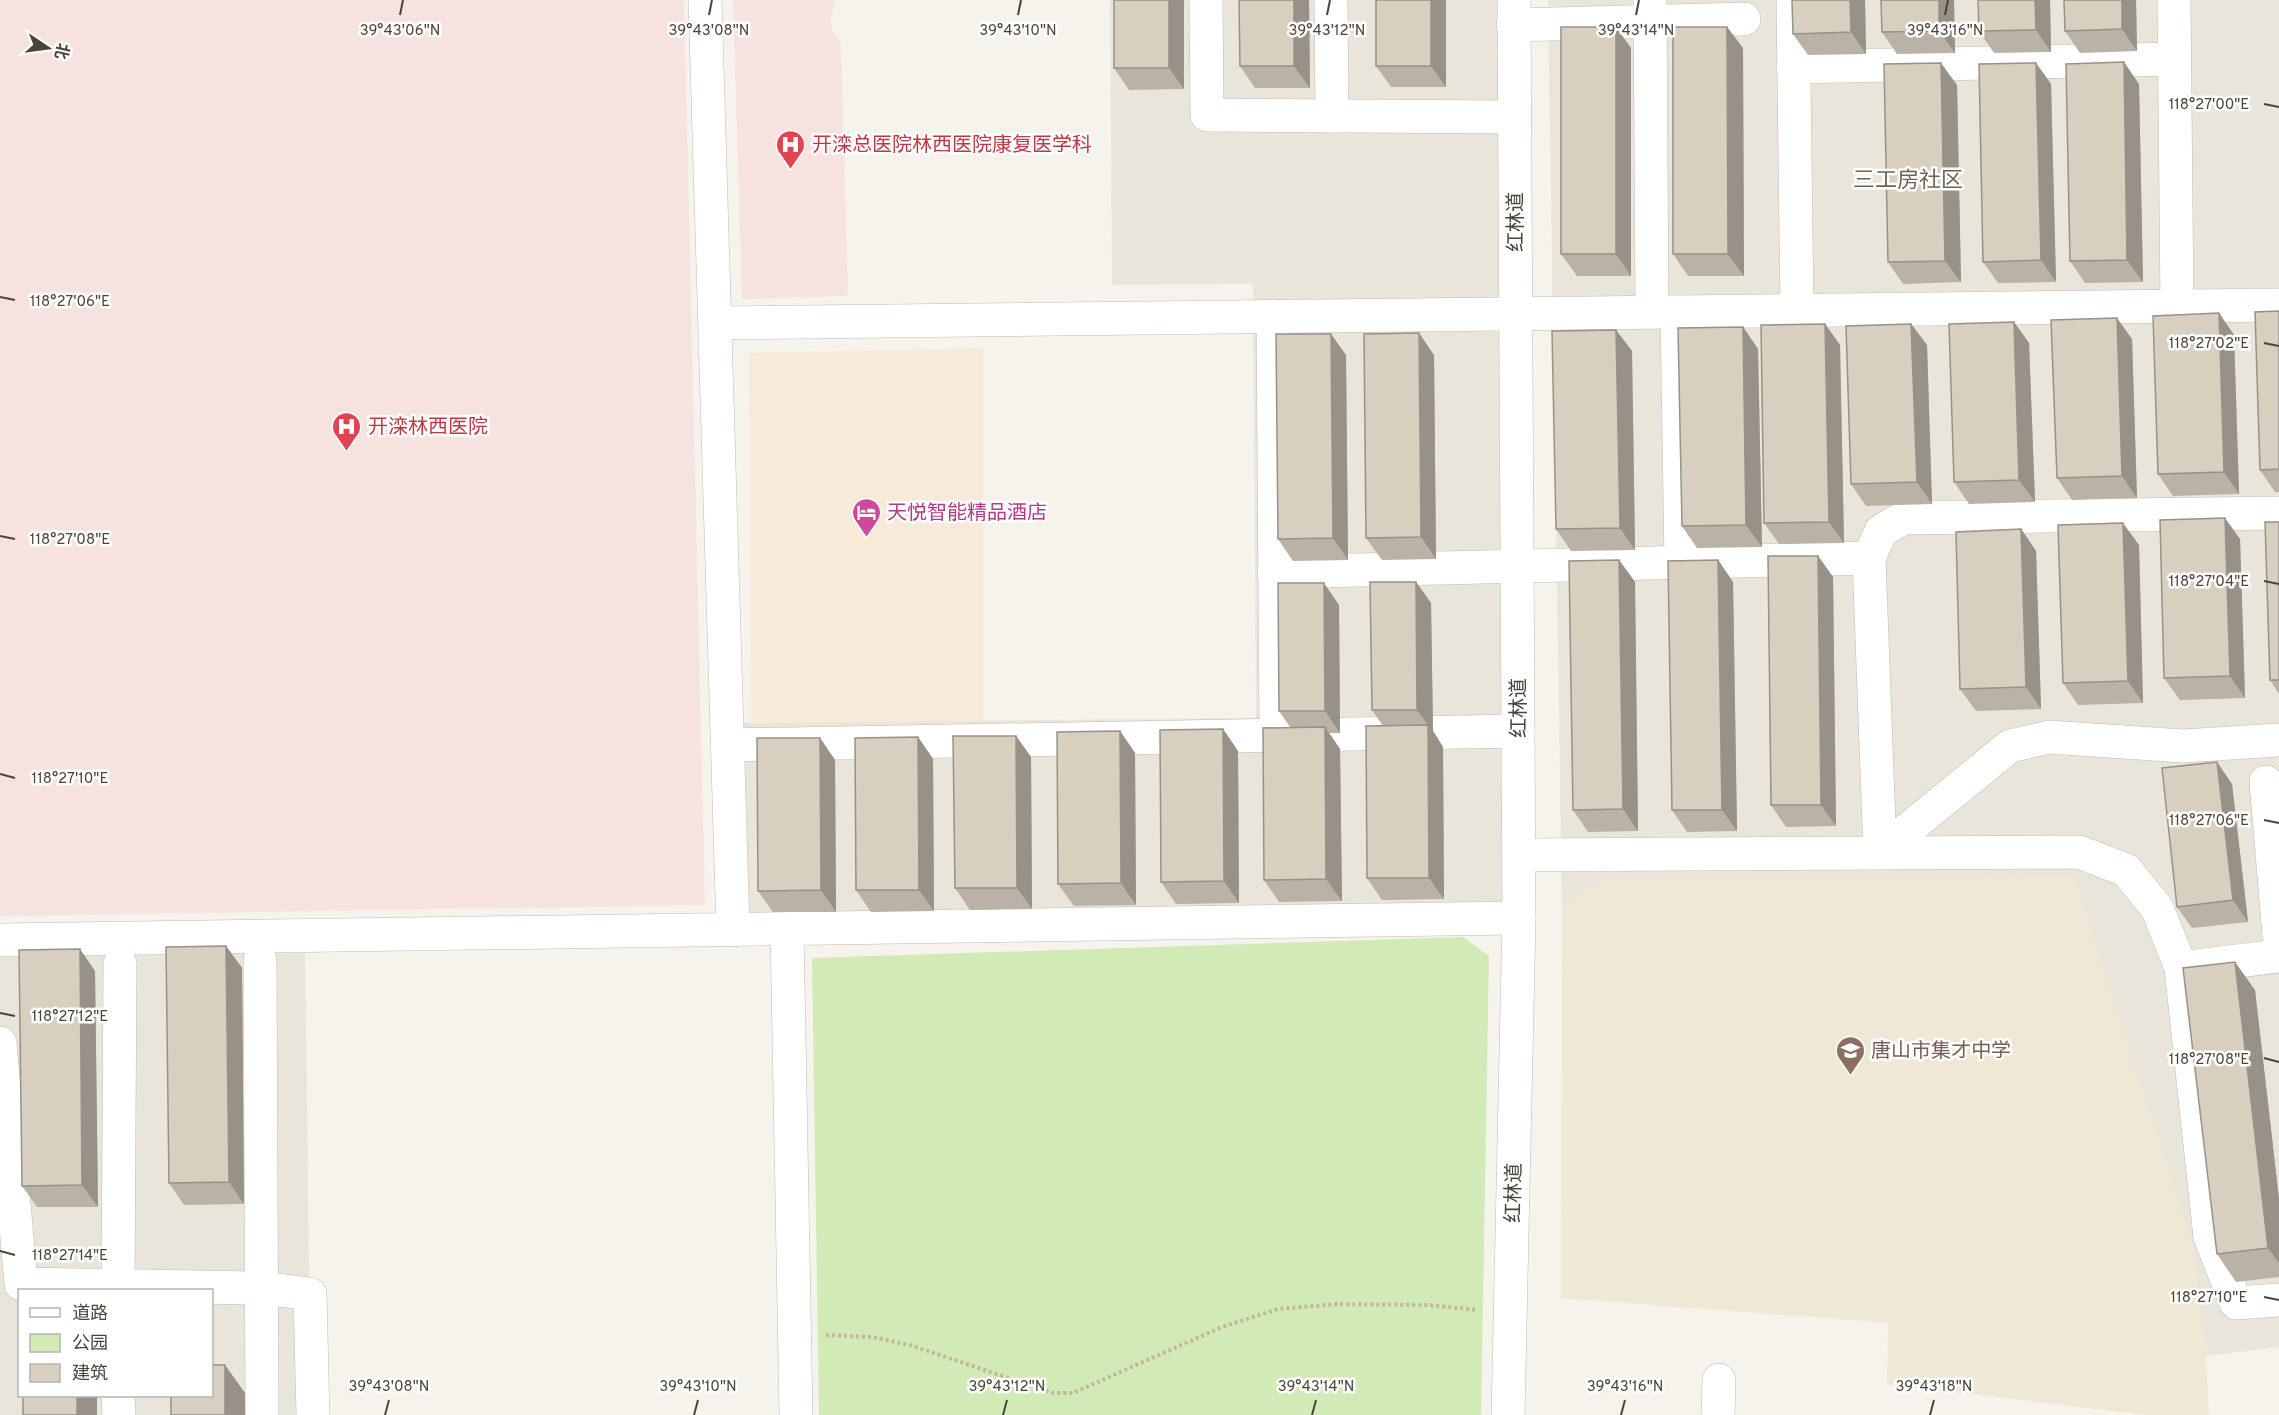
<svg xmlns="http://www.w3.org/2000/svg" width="2279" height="1415" viewBox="0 0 2279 1415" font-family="Overpass,'Noto Sans SC',sans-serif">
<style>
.residential{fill:#eae5da;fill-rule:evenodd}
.commercial{fill:#f7ead8}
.education{fill:#efe8d6}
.medical{fill:#f6e3e0}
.green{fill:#d2eab5}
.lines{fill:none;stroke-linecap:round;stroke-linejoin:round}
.minor-casing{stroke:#c2bbae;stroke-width:34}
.path{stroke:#c4b79f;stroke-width:4;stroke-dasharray:3 3;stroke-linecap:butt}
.minor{stroke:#fff;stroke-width:33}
.wall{fill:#bab2a6}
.shaded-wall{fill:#979187}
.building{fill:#d8cfc1;stroke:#979187;stroke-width:1.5}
.ticks{fill:none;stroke:#4b4439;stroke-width:2}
.labels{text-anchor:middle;stroke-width:5;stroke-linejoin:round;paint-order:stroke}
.health-label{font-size:20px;fill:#be3a42;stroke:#fff;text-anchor:start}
.street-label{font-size:20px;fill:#4b4439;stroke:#fff}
.hotel-label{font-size:20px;fill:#b23c85;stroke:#fff;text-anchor:start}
.education-label{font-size:20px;fill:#785e54;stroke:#fff;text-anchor:start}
.quarter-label{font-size:22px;fill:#6e6250;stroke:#fff}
.ticks-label{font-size:15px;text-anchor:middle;fill:#4b4439;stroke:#fff;stroke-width:5;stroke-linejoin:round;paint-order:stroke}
</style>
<rect width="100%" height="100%" fill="#f6f3ec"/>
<g class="residential">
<path d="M1110 0H1500L1507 914 731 921 730 723 1256 718 1253 284 1112 285Z"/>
<path d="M1548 0H2279V1347L2206 1356 2192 1244 2073 877 1581 891 1562 909Z"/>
<path d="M305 953 311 1415H0V957ZM20 1290H212V1396H20Z"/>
</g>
<path class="commercial" d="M983 348V721L751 723 749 353Z"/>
<path class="education" d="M2074 877 2192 1244 2206 1356 2209 1415H2146L1887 1384 1888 1323 1561 1298 1562 909 1581 891 1610 878Z"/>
<g class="medical">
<path d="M0 0H684L705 905 0 916Z"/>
<path d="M733 0H836L830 20 833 32 841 45 848 296 742 299Z"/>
</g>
<path class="green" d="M1463 937 1489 956 1481 1415H819L812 958Z"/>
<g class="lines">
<defs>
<g id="minor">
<path d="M705 0 733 930"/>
<path d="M1206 0 1207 115 1514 117"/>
<path d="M1331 0 1332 116"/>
<path d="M1650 0 1652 312"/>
<path d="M1793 0 1797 311"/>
<path d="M2174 0 2177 307"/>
<path d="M1513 25 1744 19"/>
<path d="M1793 67 2174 59"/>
<path d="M1677 312 1681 562"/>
<path d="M1273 316 1276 736"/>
<path d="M716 323 2279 305"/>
<path d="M1274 572 1869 558"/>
<path d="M728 745 1518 731"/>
<path d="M2266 782 2279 935"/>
<path d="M1880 852 1869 558 1881 531 1903 518 2279 513"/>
<path d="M1880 852 2010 746 2049 737 2183 746 2279 740"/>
<path d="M1519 855 2079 852 2126 870 2157 908 2181 968 2279 956"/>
<path d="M787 929 796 1415"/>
<path d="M0 940 1519 918"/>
<path d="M260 960 262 1415"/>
<path d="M2181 968 2210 1237 2236 1303 2279 1300"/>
<path d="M0 1043 21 1284 262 1288 310 1294 313 1415"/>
<path d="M118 1290 120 964"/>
<path d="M118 1396 119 1415"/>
<path d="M1508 1415 1519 918 1514 0"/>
<path d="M1718 1415 1719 1380"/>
</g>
</defs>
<use href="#minor" class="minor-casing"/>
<path class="path" d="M826 1335 873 1337 913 1346 1053 1393H1073L1222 1327 1278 1309 1337 1304 1428 1305 1477 1310"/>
<use href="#minor" class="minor"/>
</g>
<g class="wall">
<path d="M1114 0H1184V89L1129 90 1114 68Z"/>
<path d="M1309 0 1310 88H1255L1240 66Z"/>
<path d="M1376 0H1446V87H1391L1376 66Z"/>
<path d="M1792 0H1865L1866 54 1808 55 1793 34Z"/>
<path d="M1881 0H1954L1955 53 1897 54 1882 32Z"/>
<path d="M2050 0 2051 52 1994 53 1979 31Z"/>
<path d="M2136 0 2137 51 2080 53 2065 31Z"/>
<path d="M1616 27 1631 48V276H1577L1561 254Z"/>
<path d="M1727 27 1743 48 1744 276H1688L1673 254Z"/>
<path d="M2036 63 2051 84 2056 282 1998 283 1983 262Z"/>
<path d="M2139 84 2143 282 2085 283 2070 261Z"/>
<path d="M1957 85 1961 282 1903 284 1888 262Z"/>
<path d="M2279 311V492H2275L2260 470Z"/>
<path d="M2219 313 2234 335 2239 494 2173 496 2158 474Z"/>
<path d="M2014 322 2029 343 2035 502 1969 504 1954 482Z"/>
<path d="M1825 324 1840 345 1844 543 1779 544 1764 523Z"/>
<path d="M1911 324 1927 345 1932 504 1866 506 1851 484Z"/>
<path d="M1743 327 1758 349 1762 547 1697 548 1682 526Z"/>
<path d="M1616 330 1632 351 1635 550 1571 551 1556 529Z"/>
<path d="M2132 339 2137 498 2072 500 2057 478Z"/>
<path d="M1346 355 1348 560 1293 561 1278 539Z"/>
<path d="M1434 355 1436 559 1382 560 1366 538Z"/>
<path d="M2279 522V694L2270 680Z"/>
<path d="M2021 529 2036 551 2041 709 1976 711 1960 689Z"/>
<path d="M2240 539 2245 698 2180 700 2164 678Z"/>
<path d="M2139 545 2143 703 2078 705 2063 683Z"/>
<path d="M1818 556 1833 577 1836 826 1786 827 1771 805Z"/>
<path d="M1619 560 1635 582 1638 831 1588 832 1573 810Z"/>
<path d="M1718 560 1733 582 1737 831 1687 832 1672 810Z"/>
<path d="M1416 582 1431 603 1433 731 1443 747 1444 899 1382 900 1367 878 1383 726 1372 710Z"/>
<path d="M1339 605 1340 733H1329L1340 749 1342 901 1279 902 1264 880 1290 727 1279 711Z"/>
<path d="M1223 729 1238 751 1239 903 1176 904 1161 882Z"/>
<path d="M1120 731 1135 753 1136 905 1074 906 1058 884Z"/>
<path d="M1016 736 1031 757 1032 909 970 910 955 888Z"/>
<path d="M918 737 933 759 934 911 871 912 856 890Z"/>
<path d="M820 738 835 760 836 912H773L758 891Z"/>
<path d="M2232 784 2248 922 2192 928 2177 907Z"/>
<path d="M226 946 242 968 244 1204 184 1205 169 1183Z"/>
<path d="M95 971 98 1207H37L22 1186Z"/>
<path d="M2255 990 2279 1199V1277L2236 1282 2217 1254Z"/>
</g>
<g class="shaded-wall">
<path d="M1169 0H1184V89L1169 68Z"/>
<path d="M1294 0H1309L1310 88 1294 66Z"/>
<path d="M1431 0H1446V87L1431 66Z"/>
<path d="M1850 0H1865L1866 54 1851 32Z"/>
<path d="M1939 0H1954L1955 53 1939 31Z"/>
<path d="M2035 0H2050L2051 52 2036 30Z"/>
<path d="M2122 0H2136L2137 51 2122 29Z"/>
<path d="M1616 27 1631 48V276L1616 254Z"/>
<path d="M1727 27 1743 48 1744 276 1728 254Z"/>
<path d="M2124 62 2139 84 2143 282 2127 260Z"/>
<path d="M1941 63 1957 85 1961 282 1945 261Z"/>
<path d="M2036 63 2051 84 2056 282 2041 260Z"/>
<path d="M2219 313 2234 335 2239 494 2224 472Z"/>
<path d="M2117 318 2132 339 2137 498 2122 476Z"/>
<path d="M2014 322 2029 343 2035 502 2019 480Z"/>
<path d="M1825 324 1840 345 1844 543 1829 522Z"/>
<path d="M1911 324 1927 345 1932 504 1917 482Z"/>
<path d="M1743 327 1758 349 1762 547 1746 525Z"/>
<path d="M1616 330 1632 351 1635 550 1620 528Z"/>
<path d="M1419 333 1434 355 1436 559 1421 537Z"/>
<path d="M1331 334 1346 355 1348 560 1333 538Z"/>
<path d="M2225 518 2240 539 2245 698 2230 676Z"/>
<path d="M2123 523 2139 545 2143 703 2128 681Z"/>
<path d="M2021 529 2036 551 2041 709 2026 687Z"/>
<path d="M1818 556 1833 577 1836 826 1821 805Z"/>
<path d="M1619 560 1635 582 1638 831 1623 809Z"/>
<path d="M1718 560 1733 582 1737 831 1722 810Z"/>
<path d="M1416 582 1431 603 1433 731 1443 747 1444 899 1429 878 1428 725 1417 710Z"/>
<path d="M1324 583 1339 605 1340 733 1325 711Z"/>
<path d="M1325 727 1340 749 1342 901 1326 879Z"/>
<path d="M1223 729 1238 751 1239 903 1224 881Z"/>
<path d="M1120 731 1135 753 1136 905 1121 883Z"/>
<path d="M1016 736 1031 757 1032 909 1017 888Z"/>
<path d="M918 737 933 759 934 911 919 890Z"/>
<path d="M820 738 835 760 836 912 821 890Z"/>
<path d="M2217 762 2232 784 2248 922 2233 900Z"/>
<path d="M226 946 242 968 244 1204 229 1182Z"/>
<path d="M80 949 95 971 98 1207 82 1185Z"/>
<path d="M2235 962 2255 990 2279 1199V1263L2268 1248Z"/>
<path d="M225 1365 245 1393V1415H225Z"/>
<rect x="77" y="1395" width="20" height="20"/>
</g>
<g class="building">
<rect x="1114" y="0" width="55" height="68"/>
<path d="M1239 0H1294V66H1240Z"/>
<rect x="1376" y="0" width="55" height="66"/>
<path d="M1792 0H1850L1851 32 1793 34Z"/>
<path d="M1881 0H1939V31L1882 32Z"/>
<path d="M1978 0H2035L2036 30 1979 31Z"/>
<path d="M2064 0H2122V29L2065 31Z"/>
<rect x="1561" y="27" width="55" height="227"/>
<path d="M1673 27H1727L1728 254H1673Z"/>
<path d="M2124 62 2127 260 2070 261 2066 64Z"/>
<path d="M1941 63 1945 261 1888 262 1884 64Z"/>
<path d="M2036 63 2041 260 1983 262 1979 64Z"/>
<path d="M2279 311V469L2260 470 2255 312Z"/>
<path d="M2219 313 2224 472 2158 474 2153 316Z"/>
<path d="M2117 318 2122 476 2057 478 2051 320Z"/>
<path d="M2014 322 2019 480 1954 482 1949 324Z"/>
<path d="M1825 324 1829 522 1764 523 1761 325Z"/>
<path d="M1911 324 1917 482 1851 484 1846 326Z"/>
<path d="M1743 327 1746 525 1682 526 1678 328Z"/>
<path d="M1616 330 1620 528 1556 529 1552 331Z"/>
<path d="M1419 333 1421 537 1366 538 1364 334Z"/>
<path d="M1276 334H1331L1333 538 1278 539Z"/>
<path d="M2225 518 2230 676 2164 678 2160 520Z"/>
<path d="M2265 522H2279V680H2270Z"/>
<path d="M2123 523 2128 681 2063 683 2058 525Z"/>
<path d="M2021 529 2026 687 1960 689 1956 532Z"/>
<path d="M1768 556H1818L1821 805H1771Z"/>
<path d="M1619 560 1623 809 1573 810 1569 561Z"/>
<path d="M1718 560 1722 810H1672L1668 561Z"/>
<path d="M1370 582H1416L1417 710H1372Z"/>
<path d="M1278 583H1324L1325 711H1279Z"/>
<path d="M1428 725 1429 878H1367L1366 726Z"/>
<path d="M1325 727 1326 879 1264 880 1263 728Z"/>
<path d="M1223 729 1224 881 1161 882 1160 730Z"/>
<path d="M1120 731 1121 883 1058 884 1057 732Z"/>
<path d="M953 736H1016L1017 888H955Z"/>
<path d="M918 737 919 890H856L855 738Z"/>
<path d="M757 738H820L821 890 758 891Z"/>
<path d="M2217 762 2233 900 2177 907 2162 768Z"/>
<path d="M226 946 229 1182 169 1183 166 947Z"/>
<path d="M80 949 82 1185 22 1186 19 950Z"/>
<path d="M2235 962 2268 1248 2217 1254 2183 968Z"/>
<path d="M212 1365H225V1415H171V1395H212Z"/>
<rect x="23" y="1395" width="54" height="20"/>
</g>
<path class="ticks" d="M400 15 403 0M709 15 712 0M1018 15 1021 0M1327 15 1330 0M1636 15 1639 0M1945 15 1948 0M2264 104 2279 107M0 297 15 300M2264 343 2279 346M0 536 15 539M2264 581 2279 584M0 774 15 778M2264 820 2279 823M0 1013 15 1016M2264 1058 2279 1062M0 1251 15 1255M2264 1297 2279 1300M385 1415 389 1400M694 1415 698 1400M1003 1415 1007 1400M1312 1415 1316 1400M1621 1415 1625 1400M1930 1415 1934 1400"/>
<defs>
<symbol id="hospital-pin" viewBox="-11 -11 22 30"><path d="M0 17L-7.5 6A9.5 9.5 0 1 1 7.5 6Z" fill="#e0444e" stroke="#fff"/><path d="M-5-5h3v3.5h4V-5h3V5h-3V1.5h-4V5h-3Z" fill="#fff"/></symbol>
<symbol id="hotel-pin" viewBox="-11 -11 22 30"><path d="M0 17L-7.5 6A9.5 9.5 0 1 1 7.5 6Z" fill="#d1479c" stroke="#fff"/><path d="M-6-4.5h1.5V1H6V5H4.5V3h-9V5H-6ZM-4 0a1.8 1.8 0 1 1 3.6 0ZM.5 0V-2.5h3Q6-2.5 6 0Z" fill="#fff"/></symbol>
<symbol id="school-pin" viewBox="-11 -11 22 30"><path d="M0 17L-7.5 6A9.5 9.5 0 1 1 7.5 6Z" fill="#8d6e63" stroke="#fff"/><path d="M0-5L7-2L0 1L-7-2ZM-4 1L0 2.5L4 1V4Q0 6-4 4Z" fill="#fff"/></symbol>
</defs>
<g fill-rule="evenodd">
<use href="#hospital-pin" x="774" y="128" width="33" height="45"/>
<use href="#hospital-pin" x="330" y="410" width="33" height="45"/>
<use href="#hotel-pin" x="850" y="496" width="33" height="45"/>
<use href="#school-pin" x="1834" y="1034" width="33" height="45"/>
</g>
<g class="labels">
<g class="health-label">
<text x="812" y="151">开滦总医院林西医院康复医学科</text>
<text x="368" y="433">开滦林西医院</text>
</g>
<g class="street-label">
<text transform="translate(1515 222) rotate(-90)" y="7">红林道</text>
<text transform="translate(1518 708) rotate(-90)" y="7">红林道</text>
<text transform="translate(1513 1193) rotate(-89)" y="7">红林道</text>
</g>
<g class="hotel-label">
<text x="887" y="519">天悦智能精品酒店</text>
</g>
<g class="education-label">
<text x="1871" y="1057">唐山市集才中学</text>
</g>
<g class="quarter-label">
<text x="1908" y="187">三工房社区</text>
</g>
</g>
<g class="ticks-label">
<text x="400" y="35">39°43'06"N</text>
<text x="709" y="35">39°43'08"N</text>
<text x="1018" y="35">39°43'10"N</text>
<text x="1327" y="35">39°43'12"N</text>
<text x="1636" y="35">39°43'14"N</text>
<text x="1945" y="35">39°43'16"N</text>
<text x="2209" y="109">118°27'00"E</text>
<text x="70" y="306">118°27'06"E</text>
<text x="2209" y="348">118°27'02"E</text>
<text x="70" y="544">118°27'08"E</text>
<text x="2209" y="586">118°27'04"E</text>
<text x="70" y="783">118°27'10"E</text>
<text x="2209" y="825">118°27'06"E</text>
<text x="70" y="1021">118°27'12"E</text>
<text x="2209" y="1064">118°27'08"E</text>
<text x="70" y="1260">118°27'14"E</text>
<text x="2209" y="1302">118°27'10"E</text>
<text x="389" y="1391">39°43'08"N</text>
<text x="698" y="1391">39°43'10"N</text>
<text x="1007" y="1391">39°43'12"N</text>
<text x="1316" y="1391">39°43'14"N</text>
<text x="1625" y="1391">39°43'16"N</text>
<text x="1934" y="1391">39°43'18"N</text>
</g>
<rect x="18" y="1289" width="195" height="108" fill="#ffffff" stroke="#b7b4b0" stroke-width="1.5"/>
<rect x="30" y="1308" width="30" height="9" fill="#ffffff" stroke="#b7b4b0" stroke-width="1.5"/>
<text x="72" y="1319" font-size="18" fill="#4b4439">道路</text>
<rect x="30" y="1334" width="30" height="18" fill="#d2eab5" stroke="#b7b4b0" stroke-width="1.5"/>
<text x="72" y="1349" font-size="18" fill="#4b4439">公园</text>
<rect x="30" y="1364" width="30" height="18" fill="#d8cfc1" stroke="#b7b4b0" stroke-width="1.5"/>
<text x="72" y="1379" font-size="18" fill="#4b4439">建筑</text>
<g transform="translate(48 48) rotate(103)" stroke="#ffffff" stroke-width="4.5" paint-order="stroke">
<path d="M0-4.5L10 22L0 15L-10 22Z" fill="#4b4439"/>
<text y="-9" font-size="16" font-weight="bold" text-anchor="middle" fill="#4b4439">北</text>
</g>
</svg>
